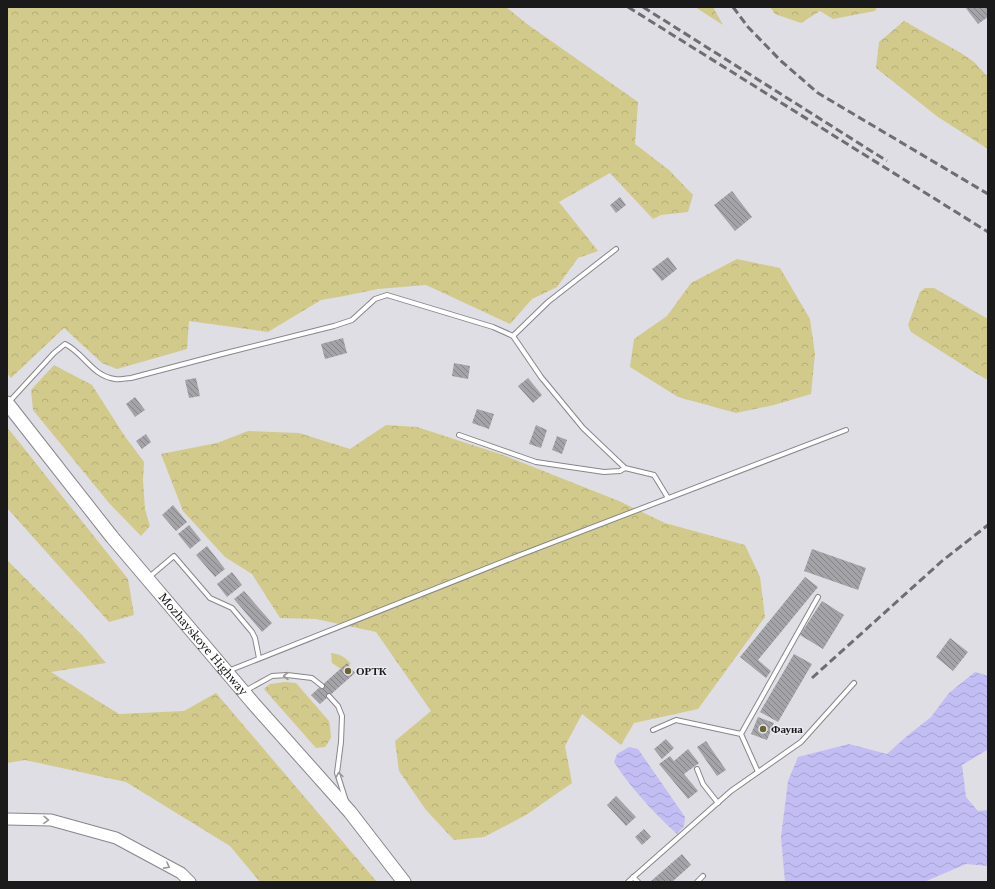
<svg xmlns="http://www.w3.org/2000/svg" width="995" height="889" viewBox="0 0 995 889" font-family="'Libre Baskerville',serif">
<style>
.grass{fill:#d2ca8b}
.forest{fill:url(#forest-crowns)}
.water{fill:url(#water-waves)}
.building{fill:url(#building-back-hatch)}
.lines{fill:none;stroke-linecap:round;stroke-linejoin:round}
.lane-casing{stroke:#87878b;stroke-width:6}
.secondary-casing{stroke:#87878b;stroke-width:13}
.primary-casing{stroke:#87878b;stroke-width:15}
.lane{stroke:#fff;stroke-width:4}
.secondary{stroke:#fff;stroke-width:11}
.primary{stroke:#fff;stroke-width:13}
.rail{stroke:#6e6e71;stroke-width:3;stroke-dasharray:8 4;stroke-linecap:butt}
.oneway{stroke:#989898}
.poi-dot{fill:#6b6330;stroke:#ecebf1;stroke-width:1.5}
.labels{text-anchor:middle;stroke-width:3;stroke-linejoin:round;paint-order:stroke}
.street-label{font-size:11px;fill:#1a1a1b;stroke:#ecebf1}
.poi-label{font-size:11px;font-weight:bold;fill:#1a1a1b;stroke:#ecebf1;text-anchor:start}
</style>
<defs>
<pattern id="forest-crowns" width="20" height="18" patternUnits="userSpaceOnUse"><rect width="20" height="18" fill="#d2ca8b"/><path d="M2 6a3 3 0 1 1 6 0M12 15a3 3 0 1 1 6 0" fill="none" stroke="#b4ad77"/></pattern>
<pattern id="water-waves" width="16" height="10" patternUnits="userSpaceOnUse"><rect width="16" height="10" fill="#c2bdf3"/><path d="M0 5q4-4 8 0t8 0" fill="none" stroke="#a6a2d0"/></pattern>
<pattern id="building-back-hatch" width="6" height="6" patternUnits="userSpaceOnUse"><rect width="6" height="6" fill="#a3a3a8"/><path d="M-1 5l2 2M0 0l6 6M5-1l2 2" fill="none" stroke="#848488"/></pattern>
</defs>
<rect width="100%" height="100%" fill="#dedee4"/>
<path class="grass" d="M331 653C340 654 345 657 351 664L341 669 332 663Z"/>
<g class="forest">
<path d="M7 7H506L527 24 638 102 635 144 669 170 693 195 688 212 661 215 653 219 610 173 559 202 598 251 578 258 557 287 532 299 510 324 426 285 378 289 344 296 321 300 268 332 189 321 187 349 117 369 102 363 64 328 11 378 7 373Z"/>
<path d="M695 7H713L723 25Z"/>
<path d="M770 7H877L875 11 833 19 820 11 801 23 775 14Z"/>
<path d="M904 21 961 53 974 62 988 77V149L938 117 876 68 879 42Z"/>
<path d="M737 259 780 268 810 319 815 354 811 394 774 405 736 413 678 397 630 367 634 339 667 316 691 283Z"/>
<path d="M925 288H934L988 319V380L977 374 911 332 908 325 920 292Z"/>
<path d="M54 365 92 385 124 435 144 462 143 480 145 509 150 526 141 536 109 503 33 410 31 390Z"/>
<path d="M386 425 417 427 503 455 619 501 665 523 745 545 760 577 765 617 698 709 634 723 621 745 582 714 565 746 572 783 526 815 484 837 454 840 426 810 399 771 395 741 431 711 376 632 316 619 280 618 252 574 225 557 183 511 161 454 217 443 248 431 299 433 350 449Z"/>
<path d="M7 427 128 579 134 615 109 622 7 508Z"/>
<path d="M7 560 82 635 106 663 51 672 119 714 184 711 216 693 377 882H260L230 846 126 782 25 760 7 763Z"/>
<path d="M285 682 296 683 329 721 330 727 331 738 325 747 316 748 264 689 270 684Z"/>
</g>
<g class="water">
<path d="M975 672 988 676V748L987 750 962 765 966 797 978 811 988 810V866L966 864 924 882H785L781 837 788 781 798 757 849 744 887 754 907 736 931 717 949 693Z"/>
<path d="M629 747 638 749 685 817 684 826 677 834C653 812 631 788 614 762L617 754Z"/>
</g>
<g class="building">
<path d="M965 7H988V17L978 24Z"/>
<path d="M732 191 752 217 735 231 714 205Z"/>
<path d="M620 197 626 205 616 213 610 205Z"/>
<path d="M668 257 677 269 662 281 652 269Z"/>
<path d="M343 338 347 353 325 359 321 344Z"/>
<path d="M454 363 470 366 468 379 452 376Z"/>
<path d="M196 378 200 396 189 398 185 380Z"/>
<path d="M528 378 542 395 533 403 518 386Z"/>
<path d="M135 397 145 410 135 417 126 404Z"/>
<path d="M477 409 494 414 489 429 472 423Z"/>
<path d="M536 425 547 430 541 448 529 444Z"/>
<path d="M146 434 151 442 142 449 136 441Z"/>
<path d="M557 436 567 440 562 454 552 450Z"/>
<path d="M173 505 187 522 176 531 162 515Z"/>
<path d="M189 525 201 540 190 549 178 534Z"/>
<path d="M207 546 225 569 215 577 196 555Z"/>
<path d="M812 549 866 568 858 590 804 571Z"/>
<path d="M232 572 242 585 227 597 217 584Z"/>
<path d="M805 577 818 587 758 660 771 671 766 678 740 657Z"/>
<path d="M244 591 272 623 262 632 234 599Z"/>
<path d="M822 601 844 615 823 649 800 635Z"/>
<path d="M950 638 968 652 953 671 936 657Z"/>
<path d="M794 654 812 664 778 722 760 712Z"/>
<path d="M347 663 355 673 320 704 311 695Z"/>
<path d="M758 717 774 723 767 740 751 734Z"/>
<path d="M666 739 674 748 662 759 654 749Z"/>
<path d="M706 741 726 770 717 776 697 747Z"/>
<path d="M688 749 699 763 684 774 698 791 688 799 659 764 670 756 674 761Z"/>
<path d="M616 796 636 817 626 826 607 805Z"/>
<path d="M644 829 651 837 642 845 635 837Z"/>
<path d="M682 854 691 865 672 882H650Z"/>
</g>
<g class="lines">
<defs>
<g id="lane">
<path d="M513 336 548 302 616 249"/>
<path d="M9 402 54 353 65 344C84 353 92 376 115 379 120 380 126 378 131 378L222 354 334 326 352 320 375 299 387 295 493 327 513 336 541 377 583 428 625 468 654 475 668 498"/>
<path d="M459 435 536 462 604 472 620 471 625 468"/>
<path d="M148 578 174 556 210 598 232 608 252 632 255 638 259 658"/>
<path d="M228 671 520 555 846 430"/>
<path d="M245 691 272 676 287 675 312 678 322 686"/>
<path d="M329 696 338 706 342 716 341 742 337 773 346 801"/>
<path d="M653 730 676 720 741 734"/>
<path d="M697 769 703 784 718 803"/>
<path d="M758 772 741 734 818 597"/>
<path d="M633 877 638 882"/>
<path d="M628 882 731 791 801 742 854 683"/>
<path d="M697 882 703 876"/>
</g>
<path id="secondary" d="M7 819 51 820 116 838 181 873 190 882"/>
<g id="primary">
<path id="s1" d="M7 403 112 537 253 703 350 812 404 882"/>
</g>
</defs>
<use href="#lane" class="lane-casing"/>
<use href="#secondary" class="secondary-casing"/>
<use href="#primary" class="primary-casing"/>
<use href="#lane" class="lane"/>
<use href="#secondary" class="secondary"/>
<use href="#primary" class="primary"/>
<g class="rail">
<path d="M628 7 988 232"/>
<path d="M643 7 887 161"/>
<path d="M733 7 748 27 781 61 818 93 988 194"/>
<path d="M812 678 942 561 988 525"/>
</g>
</g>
<defs><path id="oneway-chevron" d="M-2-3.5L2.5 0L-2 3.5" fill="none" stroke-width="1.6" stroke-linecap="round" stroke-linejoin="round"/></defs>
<g class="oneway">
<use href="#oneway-chevron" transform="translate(286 676) rotate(180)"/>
<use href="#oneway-chevron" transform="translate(339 775) rotate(-100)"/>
<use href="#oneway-chevron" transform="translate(46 820) rotate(3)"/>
<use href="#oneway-chevron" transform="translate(167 866) rotate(28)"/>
</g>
<g class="poi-dot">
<circle cx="348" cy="671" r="4"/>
<circle cx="763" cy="729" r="4"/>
</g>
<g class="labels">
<g class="street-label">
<text dy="4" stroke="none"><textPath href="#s1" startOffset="311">Mozhayskoye Highway</textPath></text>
</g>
<g class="poi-label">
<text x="356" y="675">ОРТК</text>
<text x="771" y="733">Фауна</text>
</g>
</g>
<rect width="995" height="889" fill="none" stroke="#1a1a1b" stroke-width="16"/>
</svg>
